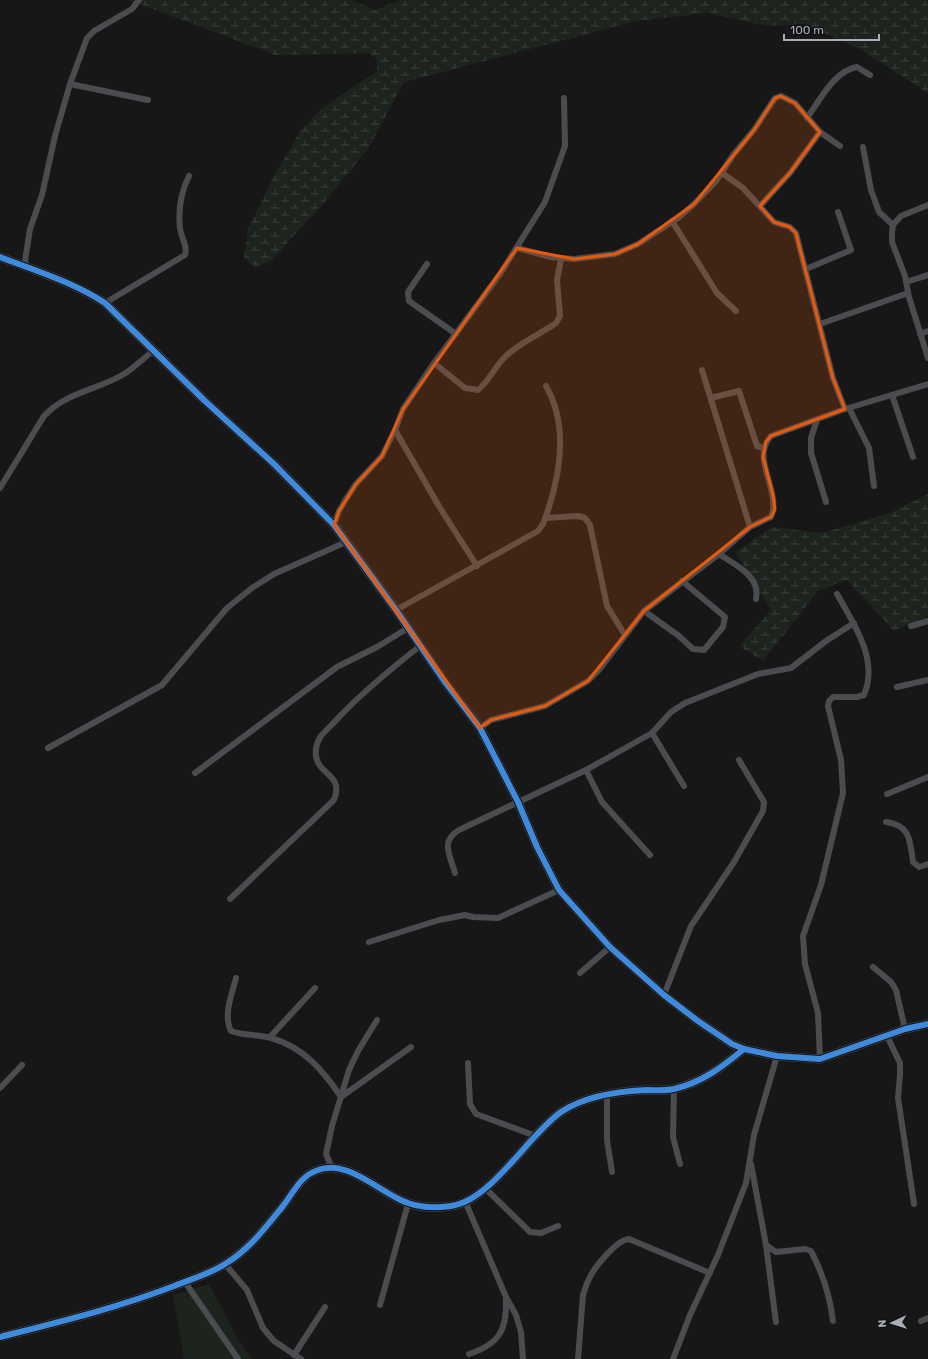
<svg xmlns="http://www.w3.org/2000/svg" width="928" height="1359" viewBox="0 0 928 1359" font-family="Rubik,sans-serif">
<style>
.green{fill:#1d241e}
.wetland{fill:url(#wetland-marsh)}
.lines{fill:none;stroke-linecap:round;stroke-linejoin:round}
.street{stroke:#4b4c50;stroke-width:6}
.secondary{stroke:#4a4a4e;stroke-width:9}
.cycleway-casing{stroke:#111113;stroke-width:8}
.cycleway{stroke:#408adc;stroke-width:6}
.marked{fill:#e8590c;fill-opacity:0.2;stroke:#e8590c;stroke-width:3;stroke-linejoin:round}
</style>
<defs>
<pattern id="wetland-marsh" width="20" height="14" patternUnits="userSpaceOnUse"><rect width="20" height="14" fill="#1d241e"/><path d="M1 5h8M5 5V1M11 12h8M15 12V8" fill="none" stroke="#3b413d"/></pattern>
</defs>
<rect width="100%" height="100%" fill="#171717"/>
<path class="green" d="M209 1284 239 1341 252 1359H184L173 1295Z"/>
<g class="wetland">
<path d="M129 0H352L375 10 401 0H928V93L860 49 804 24 767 26 707 13 636 21 404 82 368 149 322 205 271 261 256 268 244 257 248 229 273 178 299 133 321 109 377 71V59L369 53 275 55Z"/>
<path d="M928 494V616L894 631 847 580 818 591 763 661 739 646 771 610 735 552 772 527 822 533 890 513Z"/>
</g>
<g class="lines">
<g class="street">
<path d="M70 84 148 100"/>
<path d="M807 118C820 100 834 71 857 67L870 75"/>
<path d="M863 147 871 190 879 212 893 225"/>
<path d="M722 173 743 188 774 222 790 227 796 233 833 378 845 409"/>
<path d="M928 205 901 216 893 225 892 232V242L905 276 909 297 928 358"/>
<path d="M760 206 790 173 820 132"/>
<path d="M672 221 717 293 736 311"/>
<path d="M517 248 551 257 574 259 615 254 638 244 678 218 694 204 716 181 733 155 754 130 775 98 781 96 795 103 820 132 840 146"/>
<path d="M427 264 408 292 409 301 456 334"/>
<path d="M27 267 25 261 30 229 42 195 55 136 70 84 87 38 94 31 132 9 139 0"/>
<path d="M806 269 851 250 838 212"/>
<path d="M906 282 928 275"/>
<path d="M105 303 185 255C188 247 181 237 180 228 178 210 181 192 189 176"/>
<path d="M820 324 908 293"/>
<path d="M920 334 928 331"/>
<path d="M434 363 465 388 478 390C489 381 494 368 504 358 518 343 539 335 556 323L560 316 557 280 561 259"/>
<path d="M702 370 750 527"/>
<path d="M892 395 913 457"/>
<path d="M711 398 739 391 757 446 764 448"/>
<path d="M849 408 869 448 874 486"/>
<path d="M817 420 811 438V453L826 502"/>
<path d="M395 430 440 508 477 566"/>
<path d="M0 488 44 416C66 392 98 390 124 374 135 367 144 358 154 350"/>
<path d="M546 518 578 516 585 518 590 525 607 606 625 635"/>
<path d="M334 525 339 511 346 499 356 484 382 456 395 430 403 409 434 363 500 274 545 202 565 146 564 98"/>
<path d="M719 554C735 565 761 576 756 599"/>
<path d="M396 610 538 531 543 524C559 482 570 428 546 386"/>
<path d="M644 611 679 636 693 649 704 650 723 627 725 617 682 581"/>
<path d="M911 626 928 621"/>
<path d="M897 687 928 680"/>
<path d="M480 728 491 720 545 706 588 681 599 670 644 611 719 554 750 527 771 517C782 491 750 459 771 436L845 409 928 384"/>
<path d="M652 733 684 786"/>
<path d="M48 748 162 685 227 608 252 588 274 574 346 542"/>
<path d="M586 770 602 802 650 855"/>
<path d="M195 773 337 667 377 647 408 628"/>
<path d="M887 794 928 777"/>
<path d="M886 822C911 825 910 842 913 862L919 867 928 864"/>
<path d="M455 873C450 855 440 841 459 830L586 770 636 742 652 733 671 712 685 703 758 674 791 668 826 641 854 623"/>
<path d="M230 899 334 800C344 774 319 776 316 756 315 749 317 742 321 736 327 729 334 723 340 716 365 690 392 668 420 646"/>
<path d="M369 942 439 920 465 915 473 917 498 918 559 890"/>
<path d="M873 967 891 982 896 990 905 1029"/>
<path d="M580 973 610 947"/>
<path d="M236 978C232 994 223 1015 231 1031 244 1036 258 1034 271 1038 303 1047 323 1070 341 1097L411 1047"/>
<path d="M664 995 691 926 734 862 763 811 764 802 739 760"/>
<path d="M887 1036 900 1063V1075L898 1098 914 1204"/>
<path d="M270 1037 315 988"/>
<path d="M820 1059 818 1013 805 964 803 936 821 885 843 793 841 760 828 706 829 701 833 697H857L864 695C879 660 854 624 837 594"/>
<path d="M468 1063 470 1104 476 1114 536 1136"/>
<path d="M0 1088 22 1065"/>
<path d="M674 1089 673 1137 680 1164"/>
<path d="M607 1095V1140L612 1172"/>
<path d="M751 1164 766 1245 776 1322"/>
<path d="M332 1168 326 1154 332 1126 349 1070 358 1051 377 1020"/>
<path d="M485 1188 530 1232 541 1233 558 1226"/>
<path d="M465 1201 506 1297 516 1315 521 1332 523 1359"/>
<path d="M766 1245 776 1252 805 1249 811 1251C823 1274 830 1295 833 1321"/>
<path d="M225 1264 247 1290 263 1328 274 1341 301 1359"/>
<path d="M185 1282 238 1359"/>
<path d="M380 1305 408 1204"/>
<path d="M921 1321 928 1318"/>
<path d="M469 1354C500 1344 507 1329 506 1299"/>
<path d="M294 1355 325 1307"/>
<path d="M578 1359 583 1295C585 1289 587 1282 590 1277 596 1265 617 1240 629 1239L710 1273"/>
<path d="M673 1359 690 1315 718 1255 746 1183 754 1135 777 1056"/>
</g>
<g class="secondary">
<path d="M0 257C36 271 73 282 105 303L205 401 274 464 334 525 396 610 445 682 480 728 518 802 537 847 559 890 610 947 664 995 698 1021 732 1044 744 1049 777 1056 820 1059 905 1029 928 1024"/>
<path d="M0 1337C59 1322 117 1308 174 1286 191 1279 210 1274 225 1264 249 1250 266 1227 283 1206 294 1192 300 1176 318 1170 348 1158 382 1195 408 1203 422 1208 437 1208 451 1206 491 1201 528 1135 561 1112 585 1096 620 1091 648 1090 657 1090 665 1091 674 1089 703 1082 722 1067 744 1049"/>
</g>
<defs>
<g id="cycleway">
<path d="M0 257C36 271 73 282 105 303L205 401 274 464 334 525 396 610 445 682 480 728 518 802 537 847 559 890 610 947 664 995 698 1021 732 1044 744 1049 777 1056 820 1059 905 1029 928 1024"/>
<path d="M0 1337C59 1322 117 1308 174 1286 191 1279 210 1274 225 1264 249 1250 266 1227 283 1206 294 1192 300 1176 318 1170 348 1158 382 1195 408 1203 422 1208 437 1208 451 1206 491 1201 528 1135 561 1112 585 1096 620 1091 648 1090 657 1090 665 1091 674 1089 703 1082 722 1067 744 1049"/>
</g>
</defs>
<use href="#cycleway" class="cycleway-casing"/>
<use href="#cycleway" class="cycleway"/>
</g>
<path class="marked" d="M781 96 795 103 820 132 790 173 760 206 774 222 790 227 796 233 833 378 845 409 771 436 766 442 763 457 773 495 775 509 771 517 750 527 644 611 588 681 545 706 491 720 480 728 334 525 339 511 356 484 382 456 403 409 517 248 574 259 615 254 638 244 694 204 754 130 775 98Z"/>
<g transform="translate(892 1323) rotate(266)" stroke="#111113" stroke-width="3" paint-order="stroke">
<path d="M0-3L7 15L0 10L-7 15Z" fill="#a8adb8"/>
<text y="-6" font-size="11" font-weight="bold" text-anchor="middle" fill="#a8adb8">N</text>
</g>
<path d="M784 34v6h95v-6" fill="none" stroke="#a8adb8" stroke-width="2"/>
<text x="790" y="34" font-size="12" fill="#a8adb8" stroke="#111113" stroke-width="3" paint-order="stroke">100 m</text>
</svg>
